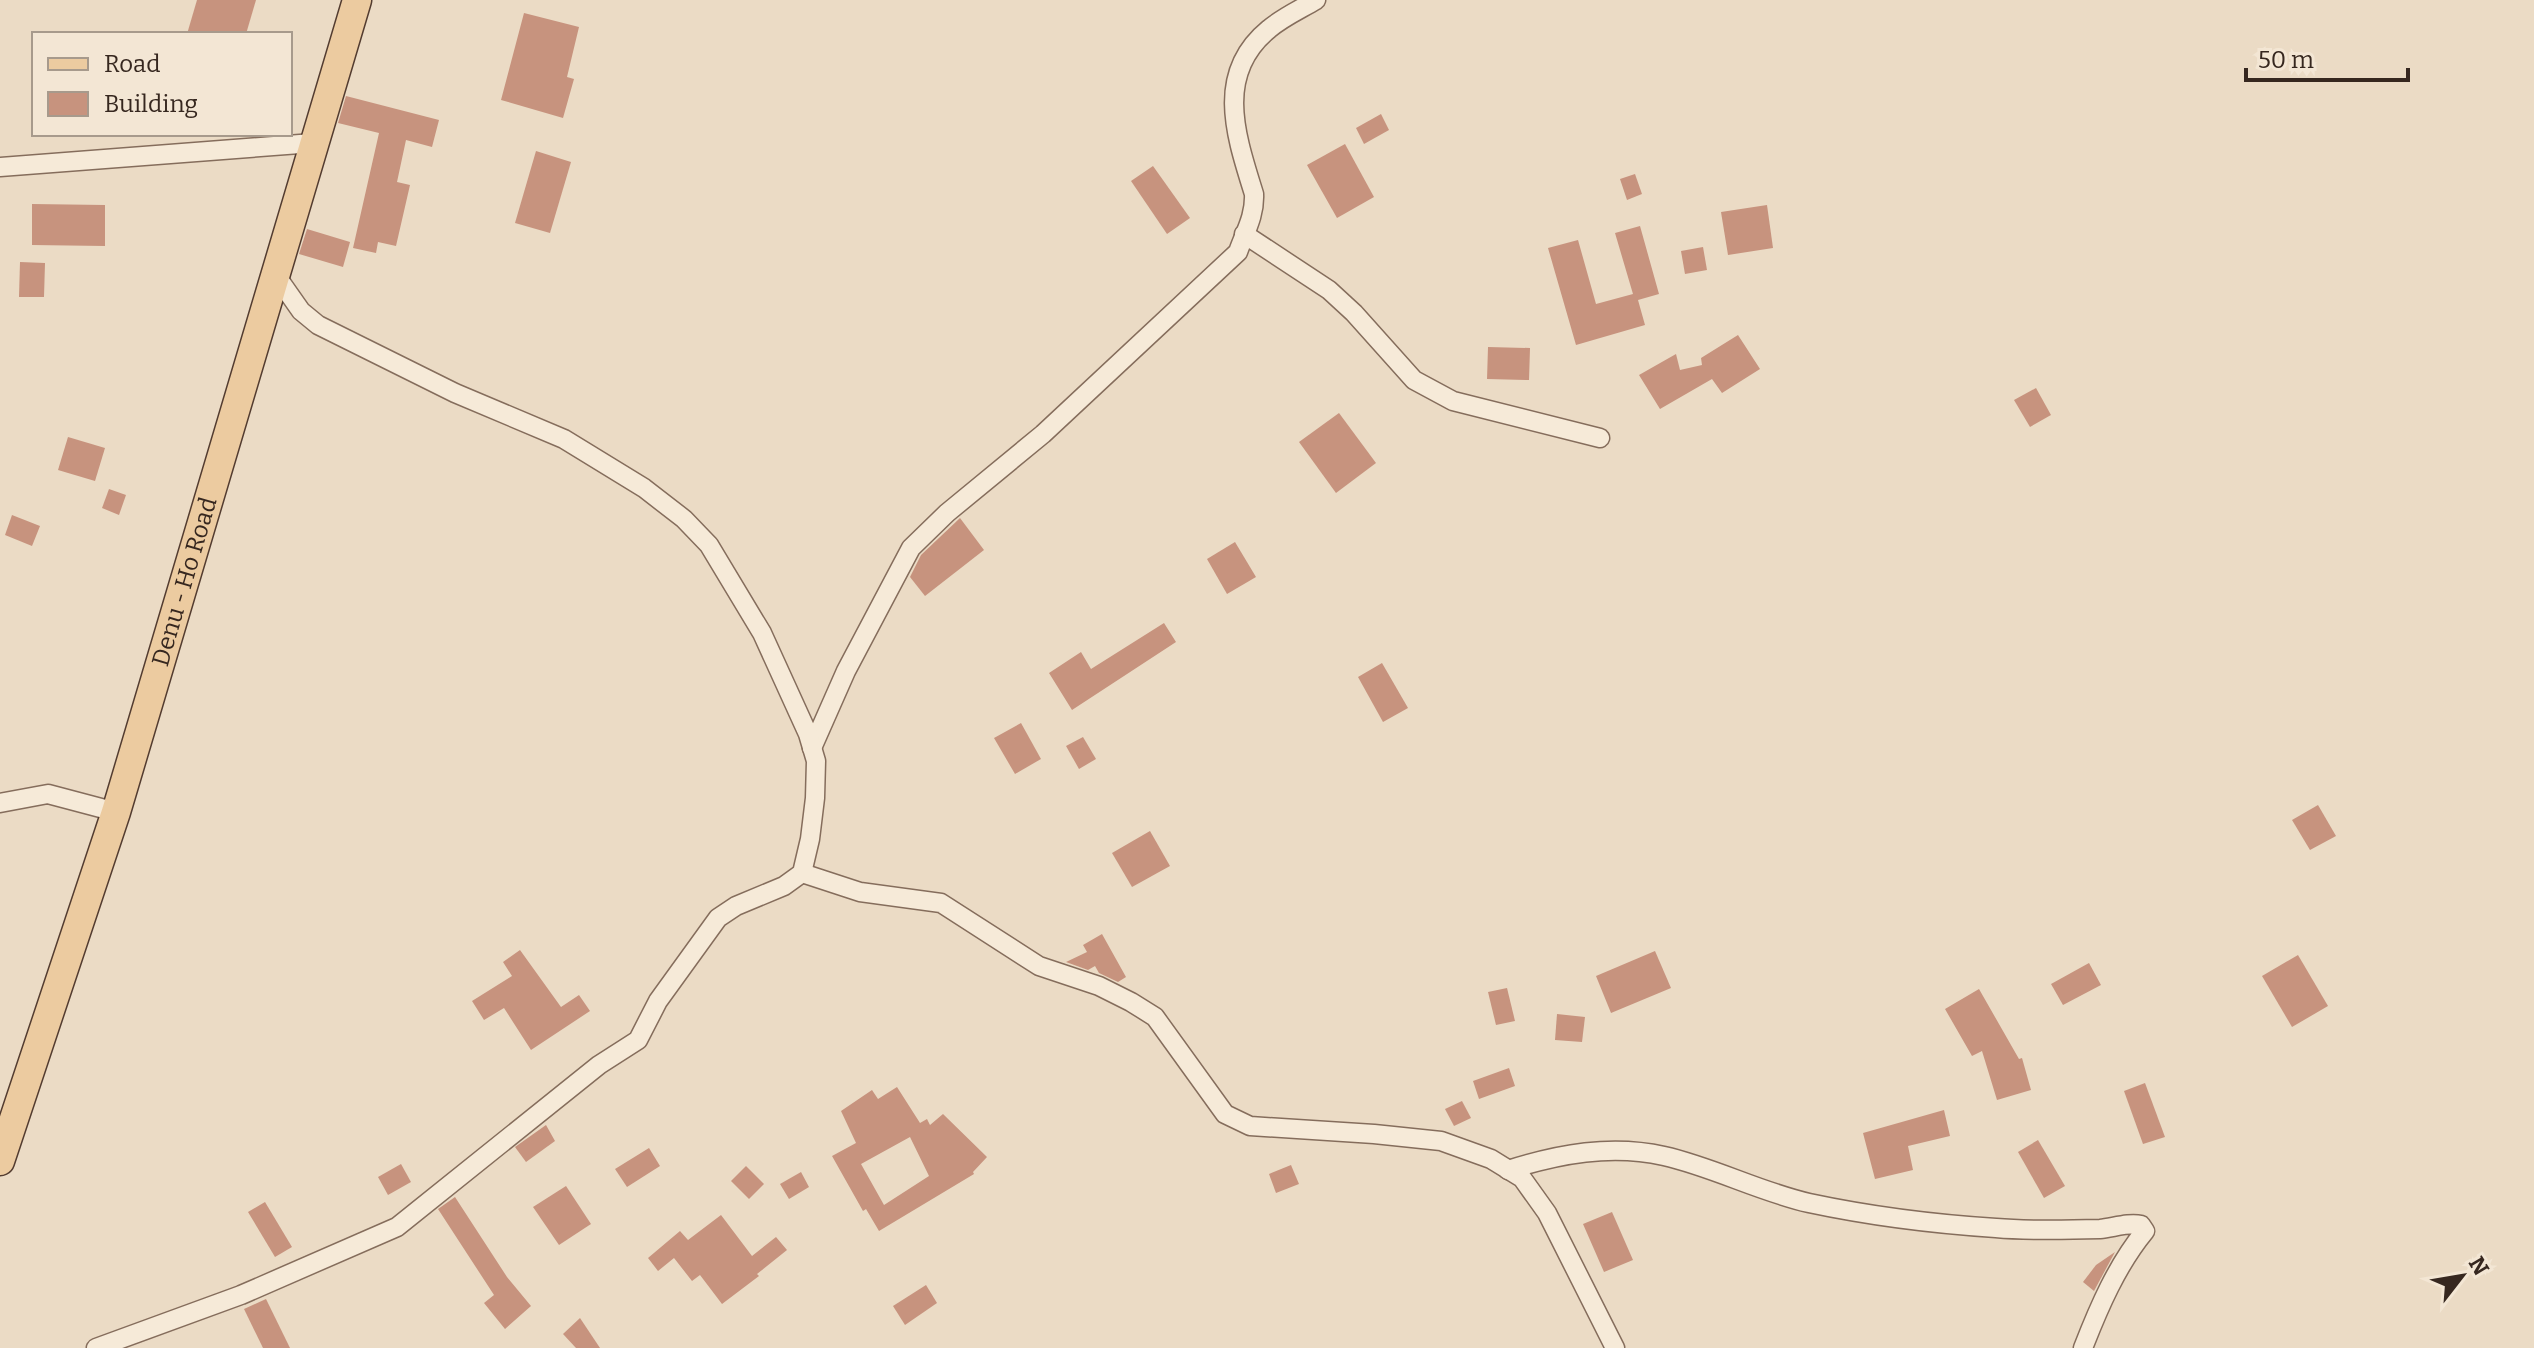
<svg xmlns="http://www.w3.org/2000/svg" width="2534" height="1348" viewBox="0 0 2534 1348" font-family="Bitter,serif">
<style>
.building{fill:#c7937e;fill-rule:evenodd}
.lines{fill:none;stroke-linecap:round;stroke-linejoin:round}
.minor-casing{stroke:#856d5c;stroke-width:21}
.primary-casing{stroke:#533c30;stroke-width:31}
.minor{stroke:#f6ead8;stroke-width:18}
.primary{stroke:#eccba0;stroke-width:28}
.labels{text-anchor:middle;stroke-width:8;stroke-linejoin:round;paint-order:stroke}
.street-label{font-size:24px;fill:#36271f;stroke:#f3e6d4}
</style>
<rect width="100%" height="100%" fill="#ebdbc5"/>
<g class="building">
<path d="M197 0H256L246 34H187Z"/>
<path d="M524 13 579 27 567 77 574 79 563 118 501 100Z"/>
<path d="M346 96 439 120 432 147 406 140 397 182 410 185 396 246 378 242 376 253 353 248 379 133 338 123Z"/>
<path d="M1381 114 1389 130 1364 144 1356 128Z"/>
<path d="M1345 144 1374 197 1337 218 1307 165Z"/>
<path d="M536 151 571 162 550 233 515 223Z"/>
<path d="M1153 166 1190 218 1167 234 1131 181Z"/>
<path d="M1635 174 1642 194 1627 200 1620 179Z"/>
<path d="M32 204 105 205V246L32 245Z"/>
<path d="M1767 205 1773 248 1728 255 1721 212Z"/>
<path d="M1640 226 1659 294 1638 300 1645 325 1576 345 1548 248 1578 240 1596 304 1633 294 1615 233Z"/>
<path d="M307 229 350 242 343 267 299 254Z"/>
<path d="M1703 247 1707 270 1685 274 1681 251Z"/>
<path d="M20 262 45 263 44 297H19Z"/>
<path d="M1738 335 1760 369 1722 393 1712 379 1660 409 1639 375 1676 354 1680 370 1702 365 1701 358Z"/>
<path d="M1488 347 1530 348 1529 380 1487 379Z"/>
<path d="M2036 388 2051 415 2030 427 2014 400Z"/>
<path d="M1339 413 1376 463 1336 493 1299 442Z"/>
<path d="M68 437 105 448 95 481 58 470Z"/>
<path d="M109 489 126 495 119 515 102 508Z"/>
<path d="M12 515 40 526 32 546 5 535Z"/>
<path d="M960 518 984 550 925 596 910 577 921 555Z"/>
<path d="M1235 542 1256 577 1227 594 1207 559Z"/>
<path d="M1164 623 1176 642 1072 710 1049 673 1081 652 1091 669Z"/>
<path d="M1382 663 1408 708 1383 722 1358 677Z"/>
<path d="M1021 723 1041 759 1015 774 994 738Z"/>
<path d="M1083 737 1096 759 1079 769 1066 746Z"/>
<path d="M2318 805 2336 836 2310 850 2292 820Z"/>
<path d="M1150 831 1170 866 1132 887 1112 853Z"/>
<path d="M1102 934 1126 977 1118 982 1099 973 1095 966 1088 970 1066 962 1087 952 1083 945Z"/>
<path d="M520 950 561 1007 579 995 590 1011 531 1050 504 1008 484 1020 472 1001 512 976 503 962Z"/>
<path d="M1655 951 1671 988 1611 1013 1596 976Z"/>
<path d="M2298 955 2328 1006 2292 1027 2262 976Z"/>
<path d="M2089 963 2101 985 2063 1005 2051 984Z"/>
<path d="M1507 988 1515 1021 1496 1025 1488 992Z"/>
<path d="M1979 989 2019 1059 2022 1058 2031 1090 1997 1100 1982 1051 1972 1056 1945 1009Z"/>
<path d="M1557 1014 1585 1017 1582 1042 1555 1040Z"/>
<path d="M1509 1068 1515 1086 1479 1099 1473 1081Z"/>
<path d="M2145 1083 2165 1137 2143 1144 2124 1091Z"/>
<path d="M897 1087 920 1123 927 1119 930 1125 943 1114 987 1157 973 1172 974 1174 879 1231 866 1209 863 1211 832 1156 856 1143 841 1111 872 1090 878 1099ZM910 1137 929 1176 884 1205 861 1164Z"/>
<path d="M1462 1101 1471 1118 1454 1126 1445 1109Z"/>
<path d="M1944 1110 1950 1136 1908 1146 1913 1170 1875 1179 1863 1133Z"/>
<path d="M546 1125 555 1141 526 1162 515 1147Z"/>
<path d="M2038 1140 2065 1186 2044 1198 2018 1152Z"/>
<path d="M649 1148 660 1166 627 1187 615 1169Z"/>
<path d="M401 1164 411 1182 388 1195 378 1177Z"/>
<path d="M1291 1165 1299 1184 1276 1193 1269 1174Z"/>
<path d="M746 1166 764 1184 749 1199 731 1181Z"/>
<path d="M801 1172 809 1187 789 1199 780 1184Z"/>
<path d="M566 1186 591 1224 559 1245 533 1207Z"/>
<path d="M455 1197 507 1277 531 1306 505 1329 484 1303 494 1295 438 1209Z"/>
<path d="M265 1202 292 1247 275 1257 248 1212Z"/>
<path d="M1612 1212 1633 1260 1604 1272 1583 1224Z"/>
<path d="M721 1215 752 1256 776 1237 787 1250 757 1274 759 1276 722 1304 700 1275 692 1281 674 1258 658 1271 648 1258 680 1231 688 1240Z"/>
<path d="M2115 1252 2094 1291 2083 1282 2096 1265Z"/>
<path d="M926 1285 937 1303 905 1325 893 1306Z"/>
<path d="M266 1299 290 1348H263L244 1309Z"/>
<path d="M580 1318 600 1348H576L563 1334Z"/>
</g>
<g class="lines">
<defs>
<g id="minor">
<path d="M0 167 313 143"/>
<path d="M1244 234 1329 290 1354 313 1414 380 1453 401 1600 438"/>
<path d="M812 748 846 671 911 548 947 513 1043 434 1238 252C1245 232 1255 216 1254 194 1236 136 1214 74 1269 29 1283 17 1301 9 1316 0"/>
<path d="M0 803 48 794 116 812"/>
<path d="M802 873 860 892 941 903 1039 966 1099 986 1131 1002 1155 1017 1225 1114 1250 1126 1374 1134 1441 1141 1491 1159 1522 1178 1547 1213 1615 1348"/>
<path d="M1508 1170C1559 1154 1611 1144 1664 1156 1713 1167 1760 1192 1809 1203 1870 1216 1934 1224 1996 1228 2030 1231 2065 1230 2100 1229 2112 1228 2129 1222 2141 1225L2145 1231C2117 1265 2099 1307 2083 1348"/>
<path d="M96 1348 241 1295 397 1227 599 1065 638 1040 658 1001 718 918 736 906 784 886 802 873 810 839 815 798 816 761 808 734 762 633 709 545 684 519 644 488 564 439 455 393 318 325 301 311 275 274"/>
</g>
<g id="primary">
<path id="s1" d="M0 1161 116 812 357 0"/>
</g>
</defs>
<use href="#minor" class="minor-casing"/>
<use href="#primary" class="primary-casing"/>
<use href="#minor" class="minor"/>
<use href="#primary" class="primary"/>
</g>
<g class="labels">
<g class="street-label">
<text dy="8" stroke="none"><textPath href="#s1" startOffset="608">Denu - Ho Road</textPath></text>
</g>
</g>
<rect x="32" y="32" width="260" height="104" fill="#f3e6d4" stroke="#a79a8c" stroke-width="2"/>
<rect x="48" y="58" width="40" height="12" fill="#eccba0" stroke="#a79a8c" stroke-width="2"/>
<text x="104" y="72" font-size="24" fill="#36271f">Road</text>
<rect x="48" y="92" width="40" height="24" fill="#c7937e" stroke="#a79a8c" stroke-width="2"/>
<text x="104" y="112" font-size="24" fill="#36271f">Building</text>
<g transform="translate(2462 1276) rotate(59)" stroke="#f3e6d4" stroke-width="6" paint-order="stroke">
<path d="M0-6L14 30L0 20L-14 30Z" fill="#36271f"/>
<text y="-12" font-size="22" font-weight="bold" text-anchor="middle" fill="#36271f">N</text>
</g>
<path d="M2246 68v12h162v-12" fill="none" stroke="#36271f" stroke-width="4"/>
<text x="2258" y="68" font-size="24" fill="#36271f" stroke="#f3e6d4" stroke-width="6" paint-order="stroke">50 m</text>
</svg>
